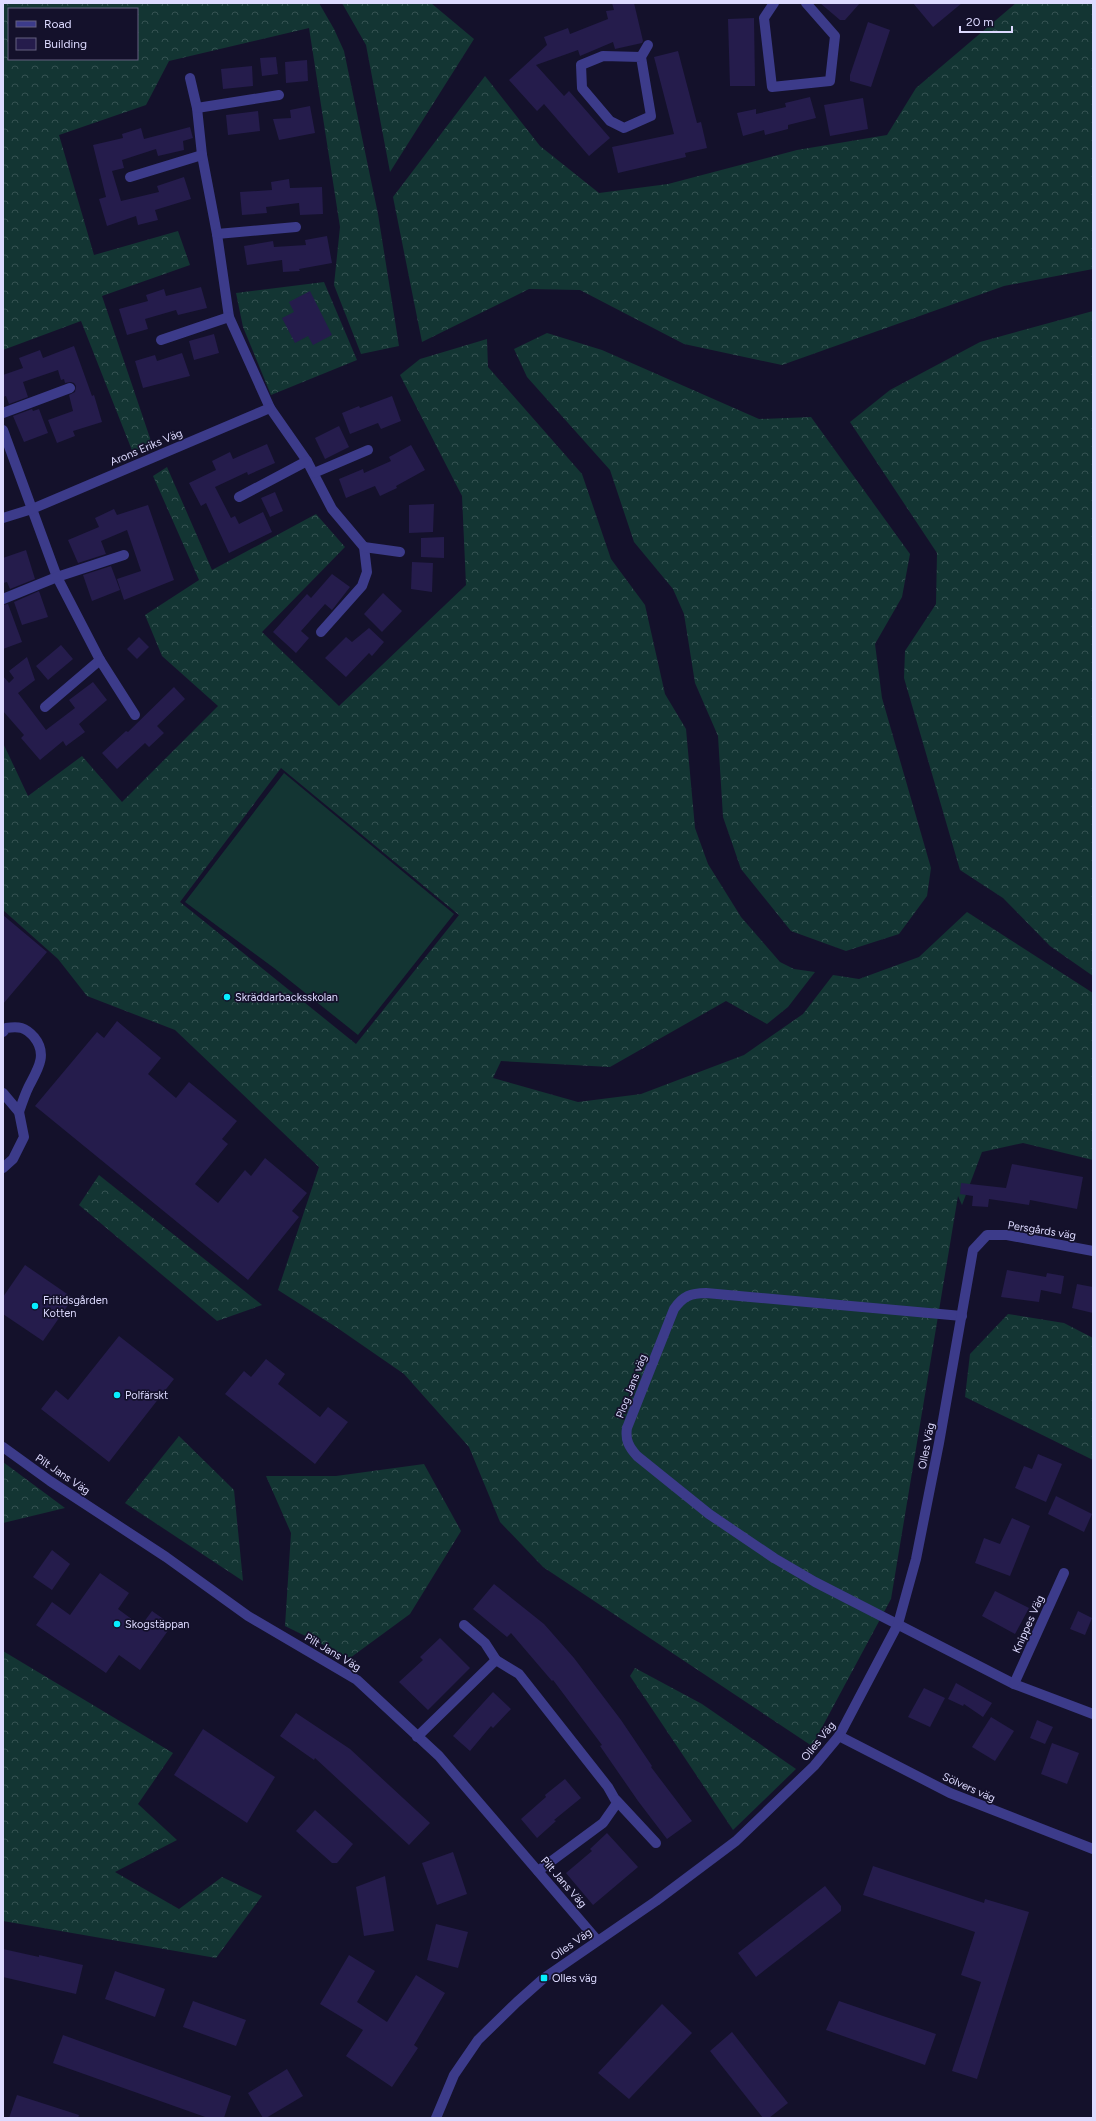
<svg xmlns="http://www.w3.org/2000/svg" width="1096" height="2121" viewBox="0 0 1096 2121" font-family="Figtree,sans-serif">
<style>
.forest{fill:url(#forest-crowns);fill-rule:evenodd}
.pitch{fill:#133533}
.building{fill:#251c4c}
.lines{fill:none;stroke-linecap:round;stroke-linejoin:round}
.minor{stroke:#3c3b8a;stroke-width:10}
.poi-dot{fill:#06eeff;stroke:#14112b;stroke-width:1.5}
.labels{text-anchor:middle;stroke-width:3.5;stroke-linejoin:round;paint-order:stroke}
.street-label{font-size:11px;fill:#dddaff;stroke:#14112b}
.poi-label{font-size:11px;fill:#dddaff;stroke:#14112b;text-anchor:start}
</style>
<defs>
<pattern id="forest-crowns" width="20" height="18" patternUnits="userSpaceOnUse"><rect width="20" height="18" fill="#133533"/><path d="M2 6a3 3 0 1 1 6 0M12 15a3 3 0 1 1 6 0" fill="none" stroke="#355252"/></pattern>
</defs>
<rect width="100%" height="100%" fill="#14112b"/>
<g class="forest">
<path d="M3 3H319L334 29 344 51 378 214 399 346 361 354 334 285 340 227 309 28 169 61 146 105 59 135 94 255 178 231 190 265 102 296 152 444 133 453 81 321 3 350ZM9 9H137V59H9Z"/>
<path d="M342 3H431L474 39 390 172 366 45Z"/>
<path d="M1016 3H1093V269L1004 286 782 365 684 344 580 290 529 289 422 342 393 197 485 76 540 146 599 193 668 184 797 150 887 135 916 88Z"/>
<path d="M324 282 357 360 271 395 243 327 236 293Z"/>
<path d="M1093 311V976L1050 946 1003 898 960 870 904 678 905 651 936 604 937 553 850 422 890 390 980 342Z"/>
<path d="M547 333 602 350 759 419 811 417 910 554 902 597 875 644 882 698 931 868 927 896 899 934 846 951 791 931 741 869 723 817 718 736 695 683 684 614 673 589 634 542 610 470 527 377 514 349Z"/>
<path d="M487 339 488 367 582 474 611 559 645 605 665 694 686 729 695 828 708 864 741 917 780 962 794 969 815 972 788 1007 767 1024 726 1001 610 1067 501 1061 493 1078 578 1102 641 1094 744 1055 803 1014 833 975 859 979 919 957 967 912 1093 993V1160L1023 1143 982 1152 962 1205 958 1196 891 1599 812 1746 543 1567 500 1522 469 1447 404 1374 336 1327 278 1290 319 1167 175 1030 87 996 58 959 3 910V743L28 796 82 756 122 802 218 706 162 656 145 615 199 580 153 476 167 467 212 570 316 514 345 547 262 632 339 706 466 585 462 496 400 375 420 359ZM281 768 459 915 356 1044 180 902Z"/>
<path d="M99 1175 262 1305 217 1321 79 1205Z"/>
<path d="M1008 1314 1064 1323 1093 1338V1460L965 1397 970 1354Z"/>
<path d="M179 1436 234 1490 243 1581 125 1503Z"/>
<path d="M3 1462 65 1508 3 1523Z"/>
<path d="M424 1464 461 1531 410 1614 350 1658 285 1626 291 1533 266 1476H336Z"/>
<path d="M3 1651 173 1753 138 1804 177 1840 115 1872 179 1909 222 1877 262 1896 216 1958 3 1921Z"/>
<path d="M635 1668 702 1704 796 1769 733 1830 630 1676Z"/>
</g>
<path class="pitch" d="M284 773 454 914 358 1035 274 968 185 902Z"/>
<g class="building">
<path d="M612 3H634L643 41 642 43 615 49 613 42 580 56 578 50 536 65 564 96 569 91 610 138 589 156 544 104 537 111 509 80 547 45 544 37 568 28 570 34 608 19 606 11 614 10Z"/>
<path d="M820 3H860L845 20H840Z"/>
<path d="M913 3H962L933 27Z"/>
<path d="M754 18 755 86H730L728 19Z"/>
<path d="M868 22 890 30 871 87 850 81V75Z"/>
<path d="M678 51 697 123 701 122 707 148 685 153 686 157 618 173 612 147 674 134 654 57Z"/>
<path d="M276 57 278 74 262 76 260 58Z"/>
<path d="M307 60 308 81 286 83 285 62Z"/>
<path d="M252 66 253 86 223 89 221 69Z"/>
<path d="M810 97 816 118 788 125V129L765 135 764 130 743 136 737 113 756 109V114L786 107 785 103Z"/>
<path d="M863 98 868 129 830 136 824 105Z"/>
<path d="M310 106 315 133 279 140 273 119 291 118 290 110Z"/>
<path d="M258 111 260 131 228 135 226 115Z"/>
<path d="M190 127 193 138 183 141 184 150 158 156 156 149 122 160 124 168 112 171 121 201 159 192 157 186 184 177 191 199 155 210 158 220 138 225 136 216 107 226 99 199 106 197 93 145 123 138 122 134 141 128 144 139Z"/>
<path d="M289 179 290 188 322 187 323 214 300 215 299 203 266 207 267 213 242 215 240 192 272 190 271 182Z"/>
<path d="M327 236 332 263 299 269 300 271 283 272 282 260 247 265 244 246 273 241 274 247 306 245 305 240Z"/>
<path d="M201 287 207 308 178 315 176 310 145 319 148 329 127 335 119 309 148 301 146 295 164 289 166 296Z"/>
<path d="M310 291 332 335 313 345 308 336 295 343 282 318 294 312 289 302Z"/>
<path d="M214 334 219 353 194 360 189 341Z"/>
<path d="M74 346 92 396 94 395 102 422 73 431 75 436 57 443 48 420 73 411 69 395 75 392 76 386 74 383 71 382 65 383 64 379 61 380 58 370 23 382 28 397 9 404 6 396 3 397V375L23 368 19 358 40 350 43 358Z"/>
<path d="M182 353 190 376 143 388 135 361 155 355 157 361Z"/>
<path d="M392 396 401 421 381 429 378 423 350 434 342 413 359 406 360 408Z"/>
<path d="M32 409 33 411 39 409 48 433 24 442 13 416Z"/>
<path d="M339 426 349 447 325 459 315 438Z"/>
<path d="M267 444 275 463 248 475 247 472 215 487 231 518 235 516 239 524 263 512 272 532 229 553 206 503 201 506 189 483 216 470 212 461 230 452 233 459Z"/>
<path d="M411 445 425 470 396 486 397 488 380 496 375 486 346 498 339 479 363 469 364 473 391 461 389 457Z"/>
<path d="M275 492 283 511 270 517 261 498Z"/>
<path d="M434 504 433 532 409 533V505Z"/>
<path d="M148 505 174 580 124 600 117 579 141 571 127 530 101 541 106 554 78 563 68 540 99 527 95 518 114 509 117 515Z"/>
<path d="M444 537V558L421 557V538Z"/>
<path d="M26 550 35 579 10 589 7 582 3 583V558Z"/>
<path d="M412 562 433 563 432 592 411 589Z"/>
<path d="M111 566 120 590 92 601 83 575Z"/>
<path d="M332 574 350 587 332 610 325 604 301 631 309 638 296 653 273 632 307 594 311 598Z"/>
<path d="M39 591 48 617 22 625 14 602Z"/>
<path d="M383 593 402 611 382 632 364 614Z"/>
<path d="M8 604 22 642 3 649V605Z"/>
<path d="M369 628 384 642 372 656 369 653 346 677 325 658 346 637 352 642Z"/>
<path d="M139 637 149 647 137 659 127 649Z"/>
<path d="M61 645 73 659 48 680 36 666Z"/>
<path d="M27 657 35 680 18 693 46 730 75 708 69 700 93 682 107 700 79 724 85 732 66 746 63 741 40 760 21 738 24 735 3 711V676L9 683 14 678 9 671Z"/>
<path d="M174 687 185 699 157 726 164 733 149 747 145 743 117 769 102 753 126 731 128 732Z"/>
<path d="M3 915 47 952 3 1004Z"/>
<path d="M117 1021 161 1058 148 1074 176 1098 189 1082 237 1121 222 1139 228 1144 195 1184 218 1203 245 1170 251 1176 265 1158 307 1193 292 1211 299 1217 248 1280 35 1106 97 1032 104 1038Z"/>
<path d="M1012 1164 1083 1177 1077 1209 1030 1200 1029 1205 989 1199 988 1207 972 1206 973 1196 960 1194 961 1183 1006 1188Z"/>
<path d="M25 1265 73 1298 43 1341 3 1314V1297Z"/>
<path d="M1007 1270 1046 1277 1047 1273 1064 1276 1061 1294 1041 1290 1039 1302 1001 1297Z"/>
<path d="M1077 1284 1093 1287V1313L1072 1308Z"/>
<path d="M119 1336 174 1379 109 1462 41 1409 56 1390 68 1400Z"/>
<path d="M266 1359 285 1374 278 1384 320 1417 328 1407 348 1422 315 1464 225 1394 244 1371 251 1377Z"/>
<path d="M1038 1454 1062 1464 1046 1502 1015 1488 1024 1466 1032 1469Z"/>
<path d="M1056 1496 1092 1514 1084 1532 1048 1514Z"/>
<path d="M1012 1518 1030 1526 1010 1576 975 1563 984 1538 1000 1544Z"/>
<path d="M52 1550 70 1564 52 1590 33 1577Z"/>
<path d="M100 1573 129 1593 118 1609 141 1626 152 1611 172 1625 140 1670 119 1655 106 1673 36 1625 52 1602 70 1615Z"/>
<path d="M494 1584 544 1624 574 1658 621 1720 652 1766 651 1767 692 1821 667 1839 638 1801 600 1746 602 1745 553 1680 552 1681 511 1633 507 1637 473 1609Z"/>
<path d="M995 1591 1029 1608 1015 1634 982 1616Z"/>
<path d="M1078 1611 1092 1618 1085 1635 1070 1629Z"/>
<path d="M440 1638 470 1668 428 1710 399 1682 423 1660 420 1657Z"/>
<path d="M956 1683 992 1703 983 1717 964 1704 963 1706 948 1699Z"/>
<path d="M924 1688 945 1698 930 1727 908 1717Z"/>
<path d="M493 1692 511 1709 493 1728 491 1726 470 1751 453 1736Z"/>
<path d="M296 1713 350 1749 430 1823 409 1845 315 1758 314 1760 280 1736Z"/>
<path d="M991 1717 1014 1731 995 1761 972 1747Z"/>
<path d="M1037 1720 1053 1727 1045 1744 1030 1738Z"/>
<path d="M203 1729 275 1777 247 1823 174 1775Z"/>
<path d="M1052 1743 1079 1753 1067 1784 1041 1774Z"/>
<path d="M565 1779 581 1798 554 1820 556 1821 537 1838 521 1819 546 1797 545 1795Z"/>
<path d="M315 1810 353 1844 337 1863H332L296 1831Z"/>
<path d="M607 1833 638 1867 593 1905 566 1873 592 1851 590 1849Z"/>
<path d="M453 1852 467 1894 437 1905 422 1863Z"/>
<path d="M873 1866 984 1903 985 1899 1029 1912 977 2079 952 2071 981 1982 961 1975 975 1932 863 1895Z"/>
<path d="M385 1876 394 1931 364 1936 356 1887Z"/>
<path d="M825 1886 841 1906V1911L756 1977 738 1953Z"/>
<path d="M436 1924 468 1932 458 1968 427 1960Z"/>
<path d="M3 1949 39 1957V1955L83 1965 76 1994 3 1977Z"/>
<path d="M349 1955 375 1971 357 2002 387 2022 416 1975 445 1993 414 2045 418 2048 392 2087 346 2056 363 2030 320 2004Z"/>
<path d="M115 1971 165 1989 155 2017 105 1999Z"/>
<path d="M193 2001 246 2020 236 2046 183 2027Z"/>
<path d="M839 2001 936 2034 925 2065 826 2030Z"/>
<path d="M662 2004 692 2033 629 2099 598 2073Z"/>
<path d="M732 2032 788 2103 769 2118H763L710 2051Z"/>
<path d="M63 2035 231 2096 224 2118H208L53 2063Z"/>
<path d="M287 2069 303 2096 266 2118H263L248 2093Z"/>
<path d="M17 2095 79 2115 78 2118H9Z"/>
</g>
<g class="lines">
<g class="minor">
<path d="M774 3 764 18 772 87 830 81 835 36 806 3"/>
<path d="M641 57 603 56 581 65 582 88 610 121 624 128 651 116 641 57 648 45"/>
<path d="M190 78 197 108 202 155 217 234 229 317 270 408 307 461 332 509 364 547 367 572 362 586 321 632"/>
<path d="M197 108 279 95"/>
<path d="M130 177 202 155"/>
<path d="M217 234 296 227"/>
<path d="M161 340 229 317"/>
<path d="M3 413 70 388"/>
<path d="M3 430 57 577 100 660 45 707"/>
<path d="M314 473 368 450"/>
<path d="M239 497 307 461"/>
<path d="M3 518 32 509 270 408"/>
<path d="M364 547 400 552"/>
<path d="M3 599 57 577 124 555"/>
<path d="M100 660 135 715"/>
<path d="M3 1032 6 1028C19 1026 25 1027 34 1037 48 1054 38 1069 29 1086 25 1094 22 1103 19 1112"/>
<path d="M3 1093 19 1112 24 1137 13 1159 3 1168"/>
<path d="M962 1316 706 1293C691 1293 683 1296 674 1309L627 1428C625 1440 629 1447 637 1456L709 1514 774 1558 815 1582 1014 1684 1093 1714"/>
<path d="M3 1447 50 1481 166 1557 248 1616 357 1680 439 1756 597 1940"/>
<path d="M464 1625 485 1643 496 1660"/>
<path d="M1014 1684 1064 1573"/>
<path d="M839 1736 950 1793 1093 1849"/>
<path d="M417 1737 496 1660 519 1674 608 1787 617 1803 603 1823 538 1871"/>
<path d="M616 1800 656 1843"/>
<path d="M436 2118 454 2075 478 2040 517 2002 544 1978 656 1901 736 1841 814 1766 839 1736 898 1624 916 1559 939 1443 973 1250 987 1235H1007L1093 1251"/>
</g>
</g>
<g class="poi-dot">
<circle cx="227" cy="997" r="4"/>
<circle cx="35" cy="1306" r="4"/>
<circle cx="117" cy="1395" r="4"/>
<circle cx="117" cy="1624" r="4"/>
<rect x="540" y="1974" width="8" height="8" rx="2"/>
</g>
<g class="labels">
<g class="street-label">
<text transform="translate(146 447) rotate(-23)" y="4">Arons Eriks Väg</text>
<text transform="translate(1042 1230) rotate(9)" y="4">Persgårds väg</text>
<text transform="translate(631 1386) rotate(-69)" y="4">Plog Jans väg</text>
<text transform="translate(926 1446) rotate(-79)" y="4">Olles Väg</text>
<text transform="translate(63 1474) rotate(34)" y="4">Pilt Jans Väg</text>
<text transform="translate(1028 1624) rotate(-66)" y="4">Knippes Väg</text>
<text transform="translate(333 1652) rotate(31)" y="4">Pilt Jans Väg</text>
<text transform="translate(818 1741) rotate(-51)" y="4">Olles Väg</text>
<text transform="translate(969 1787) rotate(24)" y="4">Sölvers väg</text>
<text transform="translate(564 1882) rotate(49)" y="4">Pilt Jans Väg</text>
<text transform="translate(571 1944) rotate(-35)" y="4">Olles Väg</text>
</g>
<g class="poi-label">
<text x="235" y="1001">Skräddarbacksskolan</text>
<text x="43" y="1304">Fritidsgården<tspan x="43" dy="13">Kotten</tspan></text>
<text x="125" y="1399">Polfärskt</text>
<text x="125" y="1628">Skogstäppan</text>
<text x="552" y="1982">Olles väg</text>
</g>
</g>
<rect width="1096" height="2121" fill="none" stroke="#dddaff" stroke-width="8"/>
<rect x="8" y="8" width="130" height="52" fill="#14112b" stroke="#646180"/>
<rect x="16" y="21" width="20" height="6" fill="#3c3b8a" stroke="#646180"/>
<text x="44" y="28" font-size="12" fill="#dddaff">Road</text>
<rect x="16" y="38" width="20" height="12" fill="#251c4c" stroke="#646180"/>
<text x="44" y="48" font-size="12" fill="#dddaff">Building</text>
<path d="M960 26v6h52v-6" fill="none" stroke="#dddaff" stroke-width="2"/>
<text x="966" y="26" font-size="12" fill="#dddaff" stroke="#14112b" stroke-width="3" paint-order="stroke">20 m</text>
</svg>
